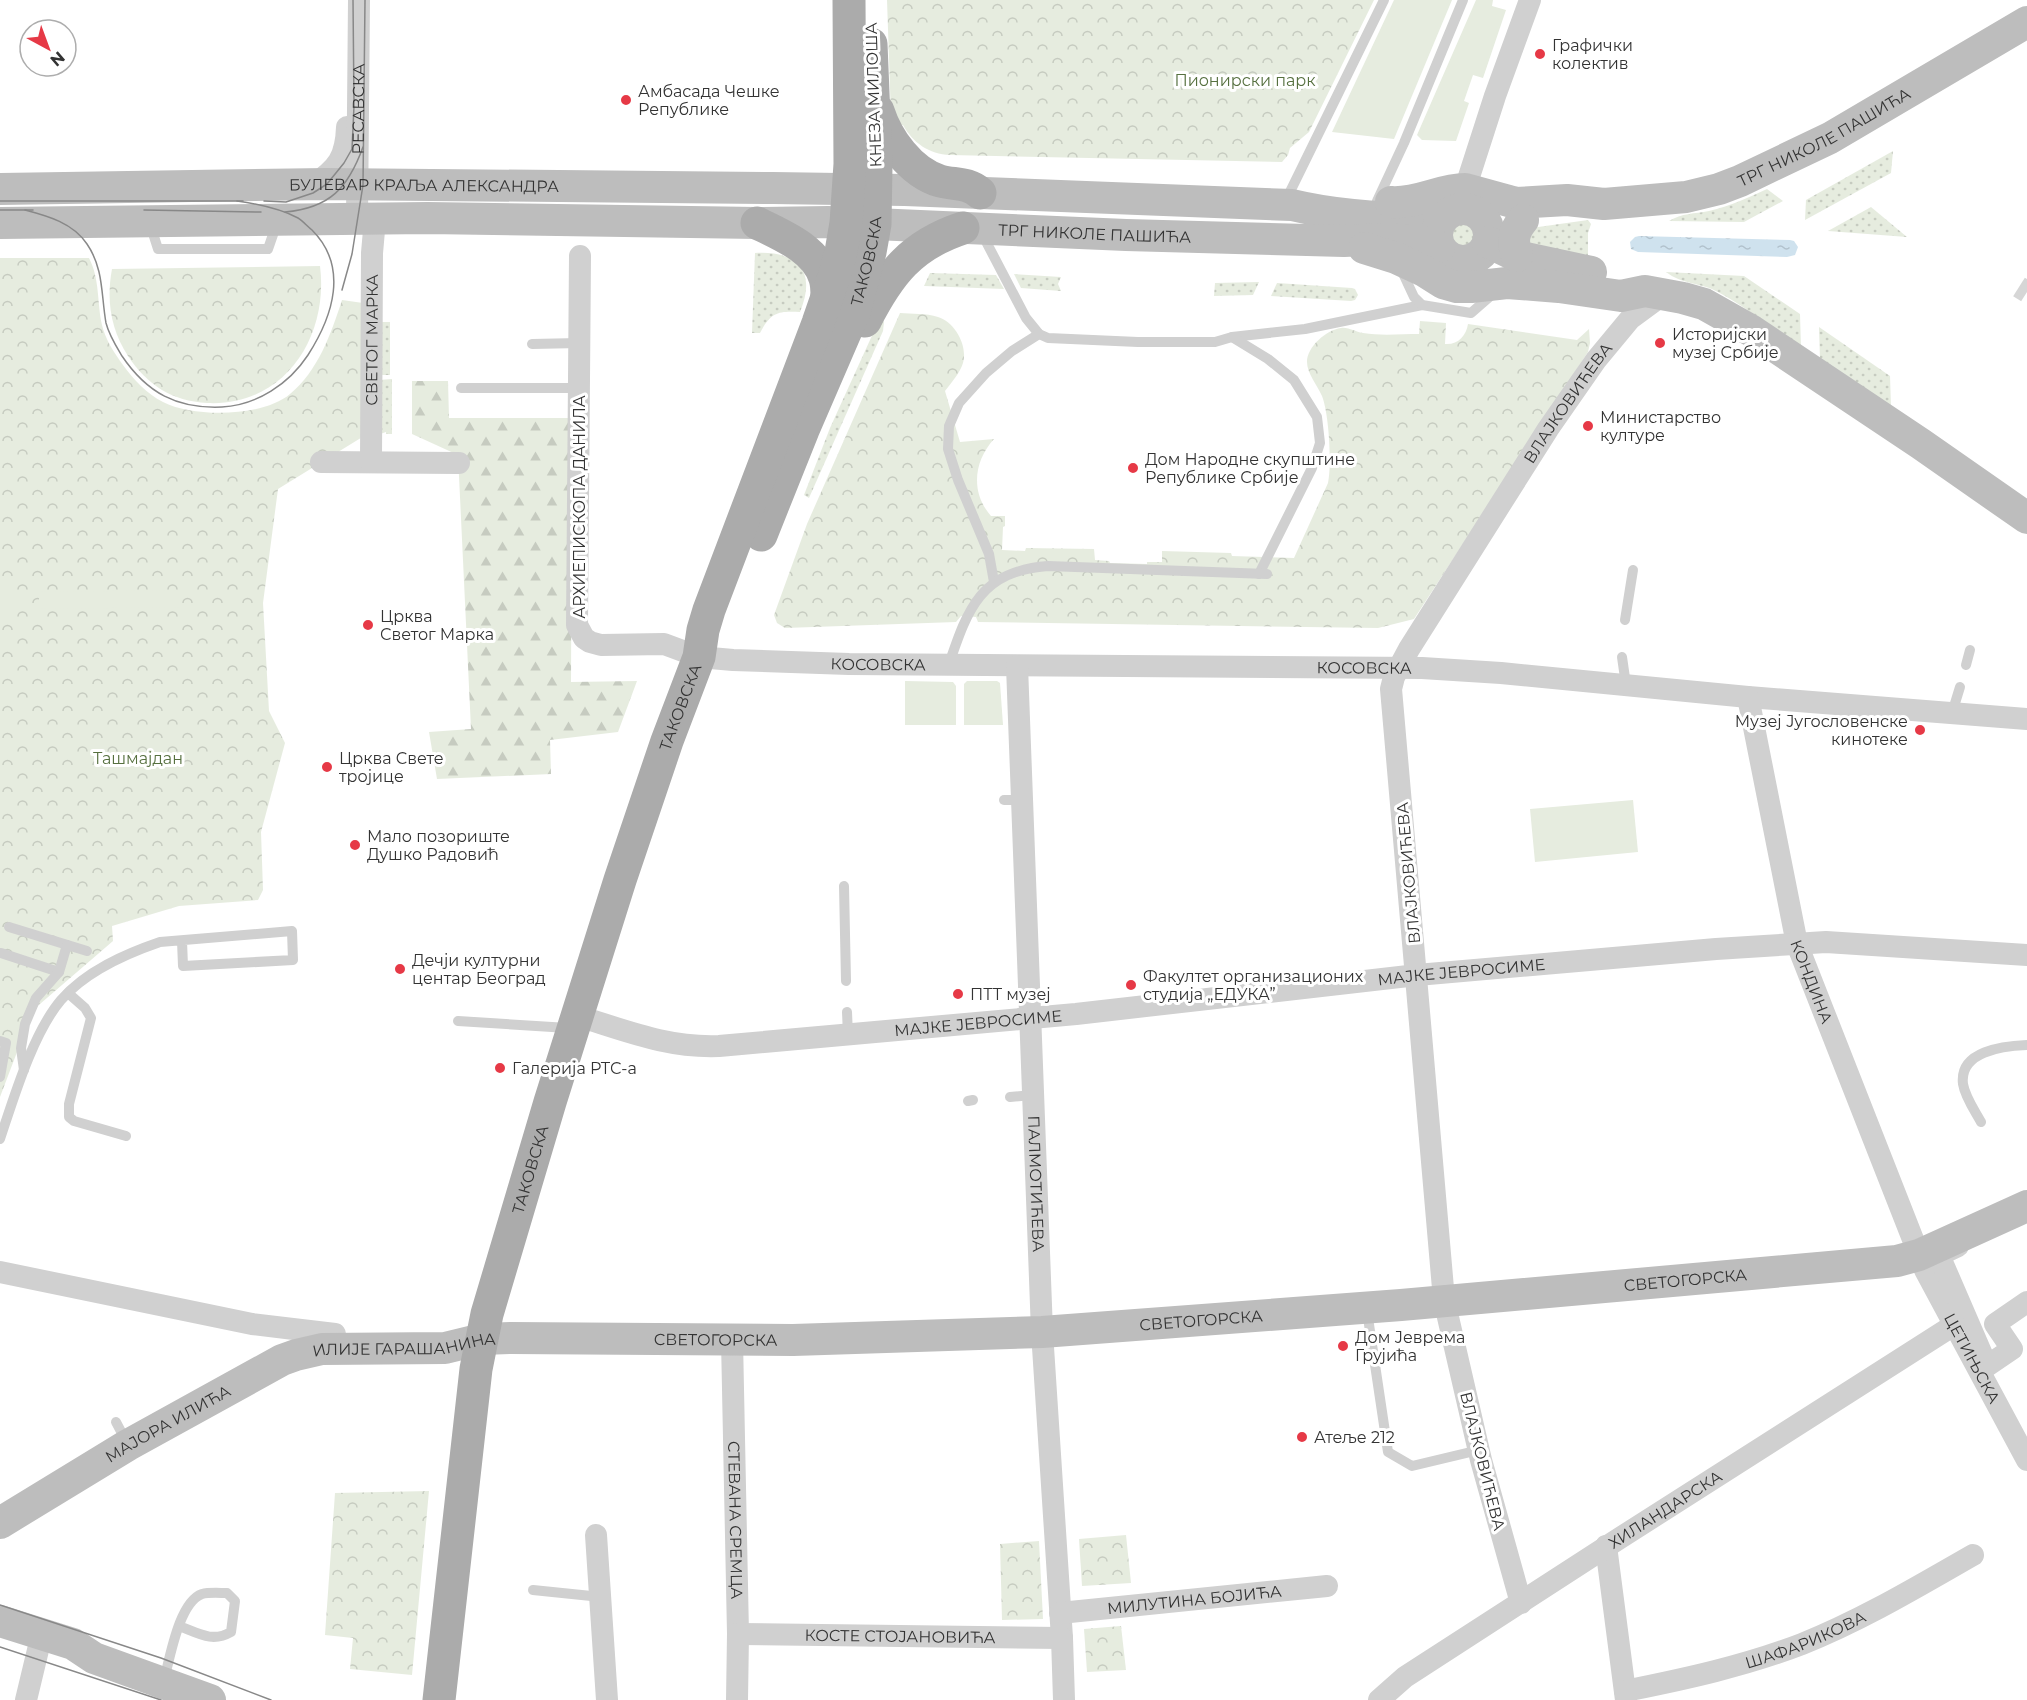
<svg xmlns="http://www.w3.org/2000/svg" width="2027" height="1700" viewBox="0 0 2027 1700" font-family="Montserrat,sans-serif">
<style>
.grass{fill:url(#grass-dots)}
.forest{fill:url(#forest-firs)}
.park{fill:url(#park-crowns)}
.garden{fill:#e6ecdf}
.water{fill:url(#water-ripples)}
.lines{fill:none;stroke-linecap:round;stroke-linejoin:round}
.street-tunnel{stroke:#d6d6d6;stroke-width:22;stroke-dasharray:22 11;stroke-linecap:butt}
.lane{stroke:#d0d0d0;stroke-width:10}
.street{stroke:#d0d0d0;stroke-width:22}
.secondary{stroke:#bdbdbd;stroke-width:32}
.primary{stroke:#ababab;stroke-width:33}
.tram{stroke:#888;stroke-width:1.5}
.poi-dot{fill:#e63946;stroke:#fff;stroke-width:2}
.labels{text-anchor:middle;stroke-width:6;stroke-linejoin:round;paint-order:stroke}
.poi-label{font-size:16px;fill:#333;stroke:#fff;text-anchor:start}
.park-label{font-size:16px;fill:#56703f;stroke:#fff}
.street-label{font-size:16px;fill:#333;stroke:#fff}
</style>
<defs>
<pattern id="grass-dots" width="8" height="8" patternUnits="userSpaceOnUse" patternTransform="scale(1.5)"><rect width="8" height="8" fill="#e6ecdf"/><path d="M2 2h.1M6 6h.1" fill="none" stroke="#c6cbc0" stroke-width="1.8" stroke-linecap="round"/></pattern>
<pattern id="forest-firs" width="22" height="20" patternUnits="userSpaceOnUse" patternTransform="scale(1.5)"><rect width="22" height="20" fill="#e6ecdf"/><path d="M5 1l3.5 6h-7zM16 11l3.5 6h-7z" fill="#c6cbc0"/></pattern>
<pattern id="park-crowns" width="20" height="18" patternUnits="userSpaceOnUse" patternTransform="scale(1.5)"><rect width="20" height="18" fill="#e6ecdf"/><path d="M2 6a3 3 0 1 1 6 0M12 15a3 3 0 1 1 6 0" fill="none" stroke="#c6cbc0"/></pattern>
<pattern id="water-ripples" width="26" height="14" patternUnits="userSpaceOnUse" patternTransform="scale(1.5)"><rect width="26" height="14" fill="#cfe2ee"/><path d="M2 4q2-2 4 0t4 0M15 11q2-2 4 0t4 0" fill="none" stroke="#b2c2cd"/></pattern>
</defs>
<rect width="100%" height="100%" fill="#fff"/>
<g class="grass">
<path d="M1893 151 1891 173 1805 220 1806 200Z"/>
<path d="M1767 189 1783 201 1744 222 1669 221C1682 213 1694 214 1709 211 1730 206 1748 198 1767 189Z"/>
<path d="M1871 207 1907 237 1828 231Z"/>
<path d="M1588 220 1591 224 1588 233V255L1531 250 1524 229Z"/>
<circle cx="1463" cy="235" r="12"/>
<path d="M755 253C798 251 817 271 800 312 778 311 771 312 760 333H752Z"/>
<path d="M1666 272 1744 276 1800 314 1801 348C1774 329 1747 308 1718 292 1702 283 1681 284 1666 272Z"/>
<path d="M930 273 996 275 1004 289 924 286Z"/>
<path d="M1014 274 1061 277 1058 284 1061 291 1021 288Z"/>
<path d="M1259 282 1253 295 1214 296 1215 283Z"/>
<path d="M1277 283 1352 288 1355 289 1358 295 1355 300 1351 301 1271 296Z"/>
<path d="M880 318 884 322 883 331 809 498 804 495 830 428Z"/>
<path d="M380 322H390V375H381Z"/>
<path d="M1819 327 1890 376 1891 408 1820 360Z"/>
<path d="M392 379V434H386V432L380 434 379 380Z"/>
</g>
<path class="forest" d="M412 381H448L449 418H572L571 682 637 681 618 732 550 740 551 774 437 779 429 732 471 729 458 455 412 434Z"/>
<g class="park">
<path d="M887 0H1374L1309 132 1290 148 1288 155 1282 162 950 155C929 154 913 143 903 125L893 126 891 118Z"/>
<path d="M0 258H89C100 279 97 303 102 325 105 339 115 354 123 365 133 379 147 394 163 402 194 418 263 417 290 394 318 371 331 334 342 300L363 303 364 436 278 489 263 603 269 711 285 743 261 832 263 890 258 900 179 906 112 926 113 941 33 1010 0 1097Z"/>
<path d="M320 266C329 337 284 407 207 403 172 401 147 385 128 356 111 330 106 301 112 269Z"/>
<path d="M900 313C912 314 926 313 938 317 955 322 968 346 963 363 960 373 951 383 945 391L960 442 994 439C974 461 970 492 991 516H1005V526L1003 527 1002 550 1025 551 1026 548 1094 549 1095 560 1109 561 1110 563 1147 564V562H1162V551L1231 553 1232 556 1294 558 1328 483C1332 463 1329 414 1322 396 1317 385 1307 373 1307 362 1307 347 1326 330 1341 328 1349 327 1355 332 1363 333 1381 336 1401 334 1419 334L1420 321 1446 323 1445 344C1458 345 1466 336 1468 324L1577 340 1589 329 1590 343 1588 352 1414 619 1378 628 978 622 976 617 961 616 956 622 785 628 777 623 774 615 807 524Z"/>
<path d="M429 1491 412 1675 350 1669 353 1638 325 1635 335 1493Z"/>
<path d="M1126 1535 1131 1583 1082 1586 1079 1539Z"/>
<path d="M1039 1541 1043 1619 1002 1620 1000 1544Z"/>
<path d="M1121 1626 1126 1670 1087 1672 1084 1629Z"/>
</g>
<g class="garden">
<path d="M1394 0H1452L1394 139 1332 132Z"/>
<path d="M1476 0H1493L1492 6 1506 10 1483 78 1473 75 1464 101 1469 103 1456 141 1422 140 1417 135Z"/>
<path d="M181 590V607L39 609V592Z"/>
<rect x="0" y="592" width="23" height="19"/>
<path d="M905 681 953 682 956 686V725H905Z"/>
<path d="M967 681H997L1000 683 1003 725H964V684Z"/>
<path d="M1633 800 1638 852 1535 862 1530 809Z"/>
</g>
<path class="water" d="M1639 236 1790 240 1794 241 1798 247 1795 255 1787 257 1638 252 1631 249 1630 242 1635 237Z"/>
<g class="lines">
<path class="street-tunnel" d="M2019 287 2027 292"/>
<g class="lane">
<path d="M1377 201 1404 143 1463 0"/>
<path d="M1285 202 1384 0"/>
<path d="M150 224 158 249H268L277 223"/>
<path d="M981 232 1026 318 1039 334 1048 338 1138 342H1215L1232 337 1305 329 1422 305"/>
<path d="M1400 267 1414 297 1422 305 1471 313 1494 293"/>
<path d="M1232 337 1268 359 1294 380 1317 417 1320 443 1312 468 1259 574"/>
<path d="M532 344 579 343"/>
<path d="M461 388H579"/>
<path d="M994 582 989 554 958 480 948 449 949 426 959 403 986 373 1012 351 1039 334"/>
<path d="M1625 620 1633 570"/>
<path d="M1622 657 1626 685"/>
<path d="M949 664C968 608 981 571 1048 566L1267 574"/>
<path d="M1966 665 1970 650"/>
<path d="M1952 713 1960 687"/>
<path d="M1004 800H1023"/>
<path d="M844 886 846 981"/>
<path d="M9 927 87 951"/>
<path d="M1 953 59 972"/>
<path d="M68 993 85 1008 91 1018 69 1104V1117L74 1121 126 1136"/>
<path d="M847 1012 848 1035"/>
<path d="M458 1021 568 1028"/>
<path d="M0 1041 6 1043 0 1077"/>
<path d="M24 1070 21 1048 25 1024 36 998 59 972 67 945"/>
<path d="M1010 1097 1033 1095"/>
<path d="M968 1101 973 1100"/>
<path d="M1981 1122C1975 1111 1965 1097 1963 1084 1959 1051 2003 1046 2027 1045"/>
<path d="M0 1139C14 1097 33 1033 61 1000 86 971 125 954 160 942L292 931 293 960 183 966 182 941"/>
<path d="M1367 1311 1388 1452 1412 1466 1479 1450"/>
<path d="M116 1422 127 1443"/>
<path d="M533 1590 601 1597"/>
<path d="M164 1680C170 1658 179 1602 202 1594 209 1592 220 1593 227 1593L235 1601 231 1632C212 1643 198 1633 179 1626"/>
</g>
<g class="street">
<path d="M313 185C338 168 346 157 347 127"/>
<path d="M1465 189 1495 96 1530 0"/>
<path id="s1" d="M357 219 359 0"/>
<path id="s2" d="M580 256 577 625 584 638 590 642 601 645 664 644 699 657 733 660 849 664 1422 668 1501 673 1748 697 2027 719"/>
<path d="M321 462 459 463"/>
<path id="s3" d="M371 462 372 253 375 219"/>
<path id="s4" d="M1017 666 1042 1332 1062 1638 1064 1700"/>
<path id="s5" d="M1748 697 1797 944 1925 1270 2027 1460"/>
<path id="s6" d="M578 1016C627 1031 668 1048 719 1046L1076 1014 1417 975 1716 949 1826 942 2027 955"/>
<path d="M1958 1246 1939 1255 1987 1366 2012 1349 1995 1324 2027 1302"/>
<path d="M0 1272 252 1324 335 1334"/>
<path id="s7" d="M732 1340 738 1634 737 1700"/>
<path d="M596 1535 607 1700"/>
<path d="M1606 1546 1626 1700"/>
<path id="s8" d="M1521 1603 1481 1460 1444 1300 1391 689 1394 677 1409 649 1548 429 1596 360 1630 319 1664 294"/>
<path id="s9" d="M1060 1613 1327 1586"/>
<path id="s10" d="M738 1634 1062 1638"/>
<path id="s11" d="M1625 1691C1685 1679 1745 1666 1802 1644 1862 1620 1917 1587 1973 1555"/>
<path d="M26 1700 38 1650"/>
<path id="s12" d="M1379 1700 1405 1677 1620 1538 1954 1325"/>
</g>
<g class="secondary">
<path id="s13" d="M0 189 327 184 773 188 905 190 1292 205C1342 217 1392 219 1443 218"/>
<path id="s14" d="M1391 202C1417 204 1440 189 1465 189L1516 203 1567 200 1604 204 1686 197 1719 189 1740 181 1830 138 2027 22"/>
<circle cx="1463" cy="235" r="26"/>
<path id="s15" d="M0 223 428 218 757 223 828 222 1126 235 1344 241 1384 239 1424 242 1439 247"/>
<path d="M1488 242 1517 256 1591 272"/>
<path d="M1364 248 1396 258 1424 271 1443 283 1457 287H1471L1507 283 1559 287 1621 296 1645 291 1683 298 1704 304 1752 331 1921 444 2027 518"/>
<path d="M1517 256C1512 241 1513 232 1523 220"/>
<path id="s16" d="M0 1523 128 1445 282 1360 296 1355 322 1349 445 1348 482 1339 511 1338 793 1340 1042 1332 1401 1305 1897 1261 1919 1255 2027 1206"/>
<path d="M0 1621 73 1644 94 1658 210 1700"/>
</g>
<g class="primary">
<path d="M878 111C887 139 910 172 940 181 954 185 968 182 980 193"/>
<path d="M757 223C782 235 816 249 825 278 827 284 827 291 827 297"/>
<path d="M865 321C889 274 911 245 963 228"/>
<path id="s17" d="M761 535 803 430 854 312 870 252 875 224 876 166 871 44"/>
<path id="s18" d="M439 1700 476 1369 487 1314 550 1102 620 880 667 741 699 657 703 630 709 610 818 323 835 274 841 252 846 223 850 164 849 0"/>
</g>
<g class="tram">
<path d="M0 201H243"/>
<path d="M264 201 286 202 313 193 327 184 344 163 352 149 354 106 353 0"/>
<path d="M0 210H33"/>
<path d="M25 210C48 216 73 223 87 244 104 269 101 295 106 323 109 335 116 346 122 356 147 393 177 409 222 407 257 405 289 384 308 355 333 316 349 267 312 230 307 226 303 221 298 218 279 208 258 204 237 201"/>
<path d="M144 210 261 212"/>
<path d="M285 212C330 208 348 188 363 147"/>
<path d="M342 290 352 254 363 185 365 0"/>
<path d="M0 1605 161 1658 271 1700"/>
<path d="M0 1647 161 1700"/>
</g>
</g>
<g class="poi-dot">
<circle cx="1540" cy="54" r="6"/>
<circle cx="626" cy="100" r="6"/>
<circle cx="1660" cy="343" r="6"/>
<circle cx="1588" cy="426" r="6"/>
<circle cx="1133" cy="468" r="6"/>
<circle cx="368" cy="625" r="6"/>
<circle cx="1920" cy="730" r="6"/>
<circle cx="327" cy="767" r="6"/>
<circle cx="355" cy="845" r="6"/>
<circle cx="400" cy="969" r="6"/>
<circle cx="1131" cy="985" r="6"/>
<circle cx="958" cy="994" r="6"/>
<circle cx="500" cy="1068" r="6"/>
<circle cx="1343" cy="1346" r="6"/>
<circle cx="1302" cy="1437" r="6"/>
</g>
<g class="labels">
<g class="poi-label">
<text x="1552" y="51">Графички<tspan x="1552" dy="18">колектив</tspan></text>
<text x="638" y="97">Амбасада Чешке<tspan x="638" dy="18">Републике</tspan></text>
<text x="1672" y="340">Историјски<tspan x="1672" dy="18">музеј Србије</tspan></text>
<text x="1600" y="423">Министарство<tspan x="1600" dy="18">културе</tspan></text>
<text x="1145" y="465">Дом Народне скупштине<tspan x="1145" dy="18">Републике Србије</tspan></text>
<text x="380" y="622">Црква<tspan x="380" dy="18">Светог Марка</tspan></text>
<text x="1908" y="727" text-anchor="end">Музеј Југословенске<tspan x="1908" dy="18">кинотеке</tspan></text>
<text x="339" y="764">Црква Свете<tspan x="339" dy="18">тројице</tspan></text>
<text x="367" y="842">Мало позориште<tspan x="367" dy="18">Душко Радовић</tspan></text>
<text x="412" y="966">Дечји културни<tspan x="412" dy="18">центар Београд</tspan></text>
<text x="1143" y="982">Факултет организационих<tspan x="1143" dy="18">студија „ЕДУКА”</tspan></text>
<text x="970" y="1000">ПТТ музеј</text>
<text x="512" y="1074">Галерија РТС-а</text>
<text x="1355" y="1343">Дом Јеврема<tspan x="1355" dy="18">Грујића</tspan></text>
<text x="1314" y="1443">Атеље 212</text>
</g>
<g class="park-label">
<text x="1245" y="86">Пионирски парк</text>
<text x="138" y="764">Ташмајдан</text>
</g>
<g class="street-label">
<text transform="translate(873 95) rotate(-92)" y="6">КНЕЗА МИЛОША</text>
<text dy="6" stroke="none"><textPath href="#s1" startOffset="110">РЕСАВСКА</textPath></text>
<text dy="6" stroke="none"><textPath href="#s14" startOffset="450">ТРГ НИКОЛЕ ПАШИЋА</textPath></text>
<text dy="6" stroke="none"><textPath href="#s13" startOffset="424">БУЛЕВАР КРАЉА АЛЕКСАНДРА</textPath></text>
<text dy="6" stroke="none"><textPath href="#s15" startOffset="1095">ТРГ НИКОЛЕ ПАШИЋА</textPath></text>
<text dy="6" stroke="none"><textPath href="#s17" startOffset="294">ТАКОВСКА</textPath></text>
<text dy="6" stroke="none"><textPath href="#s3" startOffset="122">СВЕТОГ МАРКА</textPath></text>
<text dy="6" stroke="none"><textPath href="#s8" startOffset="1263">ВЛАЈКОВИЋЕВА</textPath></text>
<text transform="translate(579 507) rotate(-90)" y="6">АРХИЕПИСКОПА ДАНИЛА</text>
<text dy="6" stroke="none"><textPath href="#s2" startOffset="682">КОСОВСКА</textPath></text>
<text dy="6" stroke="none"><textPath href="#s2" startOffset="1168">КОСОВСКА</textPath></text>
<text dy="6" stroke="none"><textPath href="#s18" startOffset="1026">ТАКОВСКА</textPath></text>
<text transform="translate(1408 873) rotate(-95)" y="6">ВЛАЈКОВИЋЕВА</text>
<text dy="6" stroke="none"><textPath href="#s6" startOffset="891">МАЈКЕ ЈЕВРОСИМЕ</textPath></text>
<text dy="6" stroke="none"><textPath href="#s5" startOffset="292">КОНДИНА</textPath></text>
<text dy="6" stroke="none"><textPath href="#s6" startOffset="405">МАЈКЕ ЈЕВРОСИМЕ</textPath></text>
<text dy="6" stroke="none"><textPath href="#s18" startOffset="540">ТАКОВСКА</textPath></text>
<text dy="6" stroke="none"><textPath href="#s4" startOffset="518">ПАЛМОТИЋЕВА</textPath></text>
<text dy="6" stroke="none"><textPath href="#s16" startOffset="1734">СВЕТОГОРСКА</textPath></text>
<text dy="6" stroke="none"><textPath href="#s16" startOffset="1248">СВЕТОГОРСКА</textPath></text>
<text dy="6" stroke="none"><textPath href="#s16" startOffset="762">СВЕТОГОРСКА</textPath></text>
<text dy="6" stroke="none"><textPath href="#s16" startOffset="450">ИЛИЈЕ ГАРАШАНИНА</textPath></text>
<text dy="6" stroke="none"><textPath href="#s5" startOffset="702">ЦЕТИЊСКА</textPath></text>
<text dy="6" stroke="none"><textPath href="#s16" startOffset="195">МАЈОРА ИЛИЋА</textPath></text>
<text transform="translate(1483 1461) rotate(76)" y="6">ВЛАЈКОВИЋЕВА</text>
<text dy="6" stroke="none"><textPath href="#s12" startOffset="344">ХИЛАНДАРСКА</textPath></text>
<text dy="6" stroke="none"><textPath href="#s7" startOffset="180">СТЕВАНА СРЕМЦА</textPath></text>
<text dy="6" stroke="none"><textPath href="#s9" startOffset="135">МИЛУТИНА БОЈИЋА</textPath></text>
<text dy="6" stroke="none"><textPath href="#s10" startOffset="162">КОСТЕ СТОЈАНОВИЋА</textPath></text>
<text dy="6" stroke="none"><textPath href="#s11" startOffset="188">ШАФАРИКОВА</textPath></text>
</g>
</g>
<g transform="translate(48 48) rotate(139)"><circle r="28" fill="#ffffff" stroke="#adadad" stroke-width="1.5"/>
<path d="M0-4.5L10 22L0 15L-10 22Z" fill="#e63946"/>
<text y="-9" font-size="16" font-weight="bold" text-anchor="middle" fill="#333333">N</text>
</g>
</svg>
